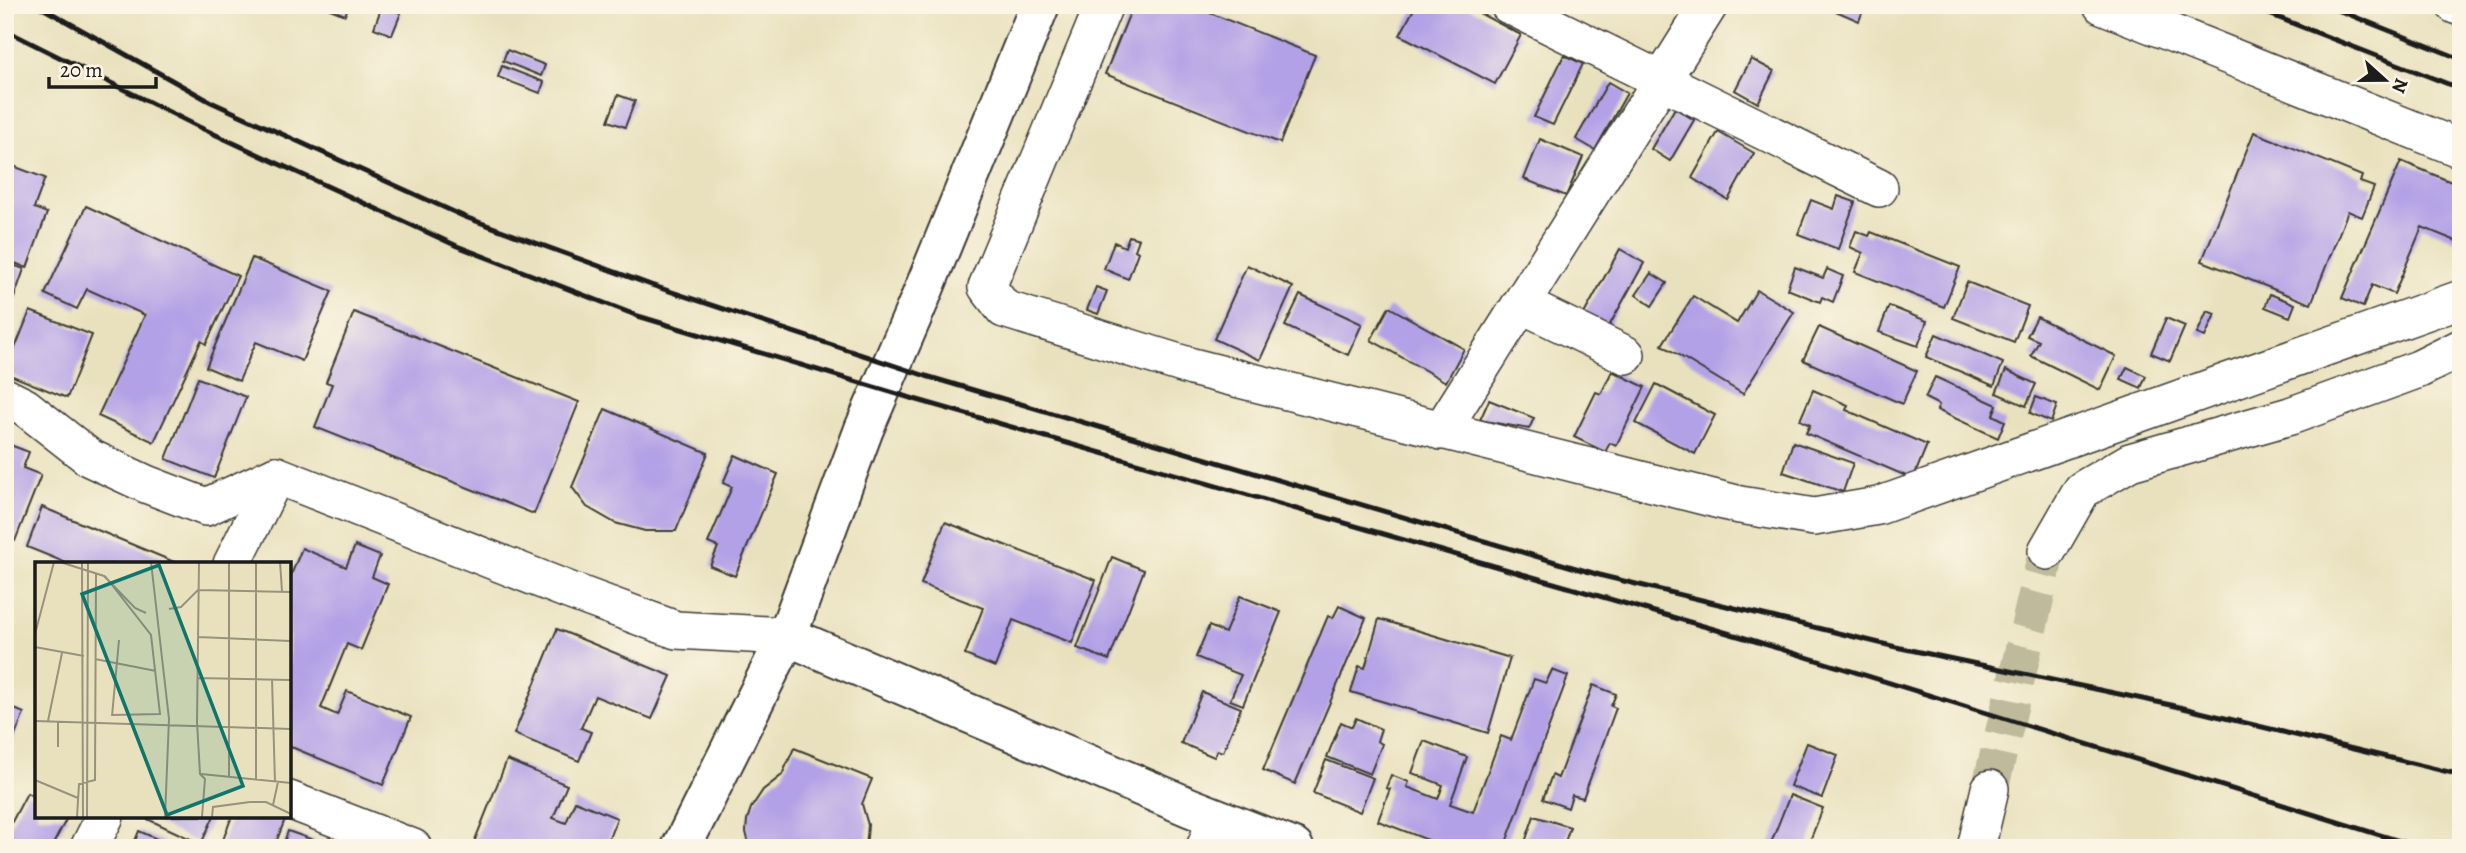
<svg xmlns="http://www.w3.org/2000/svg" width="2466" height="853" viewBox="0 0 2466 853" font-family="Alegreya,serif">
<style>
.building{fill:#b2a1e6}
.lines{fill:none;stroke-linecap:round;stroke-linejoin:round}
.street-tunnel{stroke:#c0ba9d;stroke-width:37;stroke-dasharray:37 18;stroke-linecap:butt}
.street-casing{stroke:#3b3a34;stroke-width:40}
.secondary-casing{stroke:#3b3a34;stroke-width:42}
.street{stroke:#fff;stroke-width:37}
.secondary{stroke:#fff;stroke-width:38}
.rail{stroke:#1c1c1c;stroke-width:5}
.inset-road{fill:none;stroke:#97927d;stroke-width:2}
.view{fill:#0f766e;fill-opacity:0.15;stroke:#0f766e;stroke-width:3.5}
.inset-edge{fill:none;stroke:#1c1c1c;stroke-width:3.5}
</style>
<rect width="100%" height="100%" fill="#fcf5e5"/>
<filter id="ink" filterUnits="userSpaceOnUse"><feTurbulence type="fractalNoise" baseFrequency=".0143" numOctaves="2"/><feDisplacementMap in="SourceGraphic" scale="14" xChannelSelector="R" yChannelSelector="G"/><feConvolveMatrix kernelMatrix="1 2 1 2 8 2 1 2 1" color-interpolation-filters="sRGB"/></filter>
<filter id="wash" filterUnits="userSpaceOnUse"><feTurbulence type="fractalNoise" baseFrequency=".00686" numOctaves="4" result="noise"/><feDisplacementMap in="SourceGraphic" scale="28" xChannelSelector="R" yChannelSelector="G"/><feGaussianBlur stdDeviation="1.57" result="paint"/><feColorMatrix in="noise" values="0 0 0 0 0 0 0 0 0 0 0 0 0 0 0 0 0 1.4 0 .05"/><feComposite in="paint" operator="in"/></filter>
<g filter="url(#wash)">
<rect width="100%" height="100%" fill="#e9e1bd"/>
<g id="blocks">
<g class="building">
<path d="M320 5H349L345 15Z"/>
<path d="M1133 5H1190L1315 55 1280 143 1105 74Z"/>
<path d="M1416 5H1464L1521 35 1495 84 1400 35Z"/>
<path d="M1822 5H1865L1859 21Z"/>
<path d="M382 6 401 13 392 35 374 28Z"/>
<path d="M507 50 545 65 541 76 503 61Z"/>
<path d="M1564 55 1583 64 1553 125 1534 117Z"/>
<path d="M1751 59 1774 71 1758 103 1735 90Z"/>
<path d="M502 66 544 82 540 93 498 77Z"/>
<path d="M1608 82 1627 93 1595 150 1576 139Z"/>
<path d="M618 95 635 101 625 127 608 121Z"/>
<path d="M1675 108 1694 120 1670 161 1651 149Z"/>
<path d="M1718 132 1754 153 1728 200 1692 178Z"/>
<path d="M2254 132 2362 176 2360 182 2374 187 2362 217 2348 211 2311 304 2202 261Z"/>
<path d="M1540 139 1583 157 1566 196 1524 179Z"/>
<path d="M2401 161 2461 186V243L2422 227 2394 294 2372 285 2363 307 2342 298Z"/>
<path d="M5 163 45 178 34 208 47 213 27 268 5 259Z"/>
<path d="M1838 196 1855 202 1838 249 1798 234 1811 200 1834 209Z"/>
<path d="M86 206 238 276 206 344 201 341 154 442 98 416 145 315 87 289 77 309 45 294Z"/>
<path d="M1856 231 1869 236 1871 232 1960 267 1944 307 1855 272 1863 253 1850 247Z"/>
<path d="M1129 236 1139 239 1135 250 1138 252 1128 279 1104 269 1114 242 1125 247Z"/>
<path d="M1620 249 1644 263 1608 328 1584 314Z"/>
<path d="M252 258 332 291 302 361 256 342 239 381 206 367Z"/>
<path d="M5 262 24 269 6 321H5Z"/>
<path d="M1247 265 1293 287 1260 360 1214 339Z"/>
<path d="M1795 267 1823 278 1827 269 1843 276 1833 302 1822 297 1820 302 1787 289Z"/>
<path d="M1651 273 1667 283 1652 306 1636 295Z"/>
<path d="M1967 282 2028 306 2014 342 1953 318Z"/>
<path d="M1096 287 1107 291 1098 314 1087 310Z"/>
<path d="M1757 290 1794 312 1743 394 1662 345 1693 296 1737 323Z"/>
<path d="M2270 294 2295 304 2290 317 2265 307Z"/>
<path d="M1300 295 1362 324 1348 355 1285 326Z"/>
<path d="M1889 306 1927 321 1918 346 1879 332Z"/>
<path d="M1389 307 1464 349 1446 382 1371 340Z"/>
<path d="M30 311 92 335 67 398 5 373Z"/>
<path d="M2207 311 2215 314 2205 337 2197 334Z"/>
<path d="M354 312 579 402 534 514 315 427 332 384 326 382Z"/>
<path d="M2037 317 2116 356 2100 390 2031 356 2039 341 2027 336Z"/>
<path d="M2166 318 2185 326 2170 361 2151 353Z"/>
<path d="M1819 327 1917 371 1902 404 1803 360Z"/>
<path d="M1936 334 2003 363 1994 386 1926 357Z"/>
<path d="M2127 367 2146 376 2141 388 2121 379Z"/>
<path d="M2006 370 2036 384 2026 406 1996 393Z"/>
<path d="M1612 371 1645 387 1616 446 1610 443 1605 452 1574 437 1596 392 1601 394Z"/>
<path d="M1935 377 1997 405 1993 415 2005 421 1998 438 1937 410 1939 405 1925 398Z"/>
<path d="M198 378 246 397 214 478 166 459Z"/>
<path d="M1656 384 1715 415 1695 454 1636 423Z"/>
<path d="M1813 390 1848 405 1846 410 1927 445 1913 479 1806 433 1810 425 1800 420Z"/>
<path d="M2036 397 2057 405 2051 422 2030 413Z"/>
<path d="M1489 400 1534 418 1529 429 1480 420Z"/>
<path d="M605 409 708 453 676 531H645L615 523 587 507 572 487Z"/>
<path d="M1793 442 1853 463 1843 492 1783 472Z"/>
<path d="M5 443 29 452 23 468 41 475 15 541 5 537Z"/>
<path d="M735 455 778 474 735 576 710 566 718 547 708 543 732 487 723 483Z"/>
<path d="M42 507 179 564H69L27 547Z"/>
<path d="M945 522 1096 580 1072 643 1013 620 995 667 965 655 983 608 921 584Z"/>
<path d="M355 546 380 556 372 577 388 584 361 650 347 644 321 708 337 715 347 691 411 717 383 785 289 746V580L302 548 346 567Z"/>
<path d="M1112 557 1144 570 1109 660 1077 648Z"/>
<path d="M1240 596 1281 612 1243 705 1230 700 1241 675 1196 657 1209 626 1225 633Z"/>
<path d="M1339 606 1366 618 1295 784 1263 770 1328 616 1333 618Z"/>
<path d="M1379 619 1510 658 1488 733 1351 692 1359 666 1365 668Z"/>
<path d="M557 629 671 676 652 719 595 696 581 728 591 732 579 761 514 734Z"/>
<path d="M1552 670 1568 676 1504 848H1449L1378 821 1390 789 1386 788 1391 775 1409 782 1407 787 1438 799 1443 785 1412 773 1424 741 1467 757 1450 804 1473 812 1501 736 1511 740 1534 679 1546 683Z"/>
<path d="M1593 685 1616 694 1611 706 1616 708 1583 798 1572 795 1568 808 1543 799 1552 775 1558 778Z"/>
<path d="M1202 692 1241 708 1223 752 1217 750 1214 757 1181 743Z"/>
<path d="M5 705 24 713 10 748 5 746Z"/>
<path d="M1356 718 1381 729 1377 741 1382 744 1370 774 1327 757 1341 722 1352 727Z"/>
<path d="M1807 743 1838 755 1822 798 1790 786Z"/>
<path d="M794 748 872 779 862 804 868 825 866 848H750L746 832 747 820 751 808 763 790 782 775Z"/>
<path d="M507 760 567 785 553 818 566 823 575 801 617 818 605 848H480L473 845Z"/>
<path d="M1326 760 1373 778 1360 812 1313 793Z"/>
<path d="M27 793 37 798V816H68L51 848H5V835Z"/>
<path d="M1790 795 1823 808 1807 848H1769Z"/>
<path d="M141 816H214L201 844Z"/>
<path d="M232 816H278L285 819 274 848H220Z"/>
<path d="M1534 816 1570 827 1563 848H1523Z"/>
<path d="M139 831 177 848H132Z"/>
<path d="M288 831 333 847V848H282Z"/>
</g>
</g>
</g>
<g filter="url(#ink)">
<use href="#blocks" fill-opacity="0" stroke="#3b3a34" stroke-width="2"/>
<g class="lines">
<path class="street-tunnel" d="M1990 789 2047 551"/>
<defs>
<g id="street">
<path d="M1104 5 987 287 1004 309 1192 367 1740 505 1814 517 1878 506 2461 299"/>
<path d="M1509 5 1879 188"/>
<path d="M2102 5 2461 149"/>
<path d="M2455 5 2461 7"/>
<path d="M1521 304 1626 355"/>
<path d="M5 397 25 407 90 458 146 484 206 507 276 475 568 590 676 630 787 636"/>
<path d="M1441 431 1709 5"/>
<path d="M2047 551 2082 490 2130 462 2290 416 2419 369 2461 348"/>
<path d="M232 564 276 475"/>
<path d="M289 800 413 848"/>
<path d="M89 848 105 816"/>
<path d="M1205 848 1217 818"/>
<path d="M1976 848 1990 789"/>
</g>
<g id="secondary">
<path d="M787 636 1189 807 1294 848"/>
<path d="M681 848 787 636 864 429 920 299 1040 5"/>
</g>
</defs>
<use href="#street" class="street-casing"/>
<use href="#secondary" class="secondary-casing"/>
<use href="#street" class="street"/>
<use href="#secondary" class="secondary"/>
<g class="rail">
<path d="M37 5 211 102 465 217 651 285 926 376 1603 576 1896 647 2171 705 2461 775"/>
<path d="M2246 5 2461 89"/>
<path d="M2325 5 2461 59"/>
<path d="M5 30 199 127 457 246 638 316 914 399 1745 638 2422 848"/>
</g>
</g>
</g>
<g transform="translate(35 562)">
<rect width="256" height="256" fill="#e9e1bd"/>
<path class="inset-road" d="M25 0 69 14 100 46 111 51M47 0 48 255M116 0 134 157 130 255M164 0 162 160 165 212 170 217 167 255M245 0 247 29M70 14 116 73 125 152 77 153M164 28 256 30M134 47 146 45 163 28M0 72 19 0M163 75 256 79M0 85 49 94M60 97 121 109M163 116 256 118M237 117 240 220M77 154 84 78M0 159 256 167M13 159 27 91M23 159V185M166 212 256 221M194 215V0M221 217V0M0 218 43 236M238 243 243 220M42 255 44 222 60 218 61 11M52 255 53 0M177 255 178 245 215 240H231L256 252"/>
<path class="view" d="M124 3 208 224 132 253 47 32Z"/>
<rect width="256" height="256" class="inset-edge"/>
</g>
<rect width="2466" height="853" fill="none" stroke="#fcf5e5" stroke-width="28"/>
<g transform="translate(2385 80) rotate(111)" stroke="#fcf5e5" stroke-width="5" paint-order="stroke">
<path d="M0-5L12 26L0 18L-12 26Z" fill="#1c1c1c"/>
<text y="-10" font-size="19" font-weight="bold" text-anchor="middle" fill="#1c1c1c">N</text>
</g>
<path d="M49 77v10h107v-10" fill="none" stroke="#1c1c1c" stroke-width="3.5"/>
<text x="60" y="77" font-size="21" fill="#1c1c1c" stroke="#fcf5e5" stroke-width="5" paint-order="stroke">20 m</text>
</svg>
